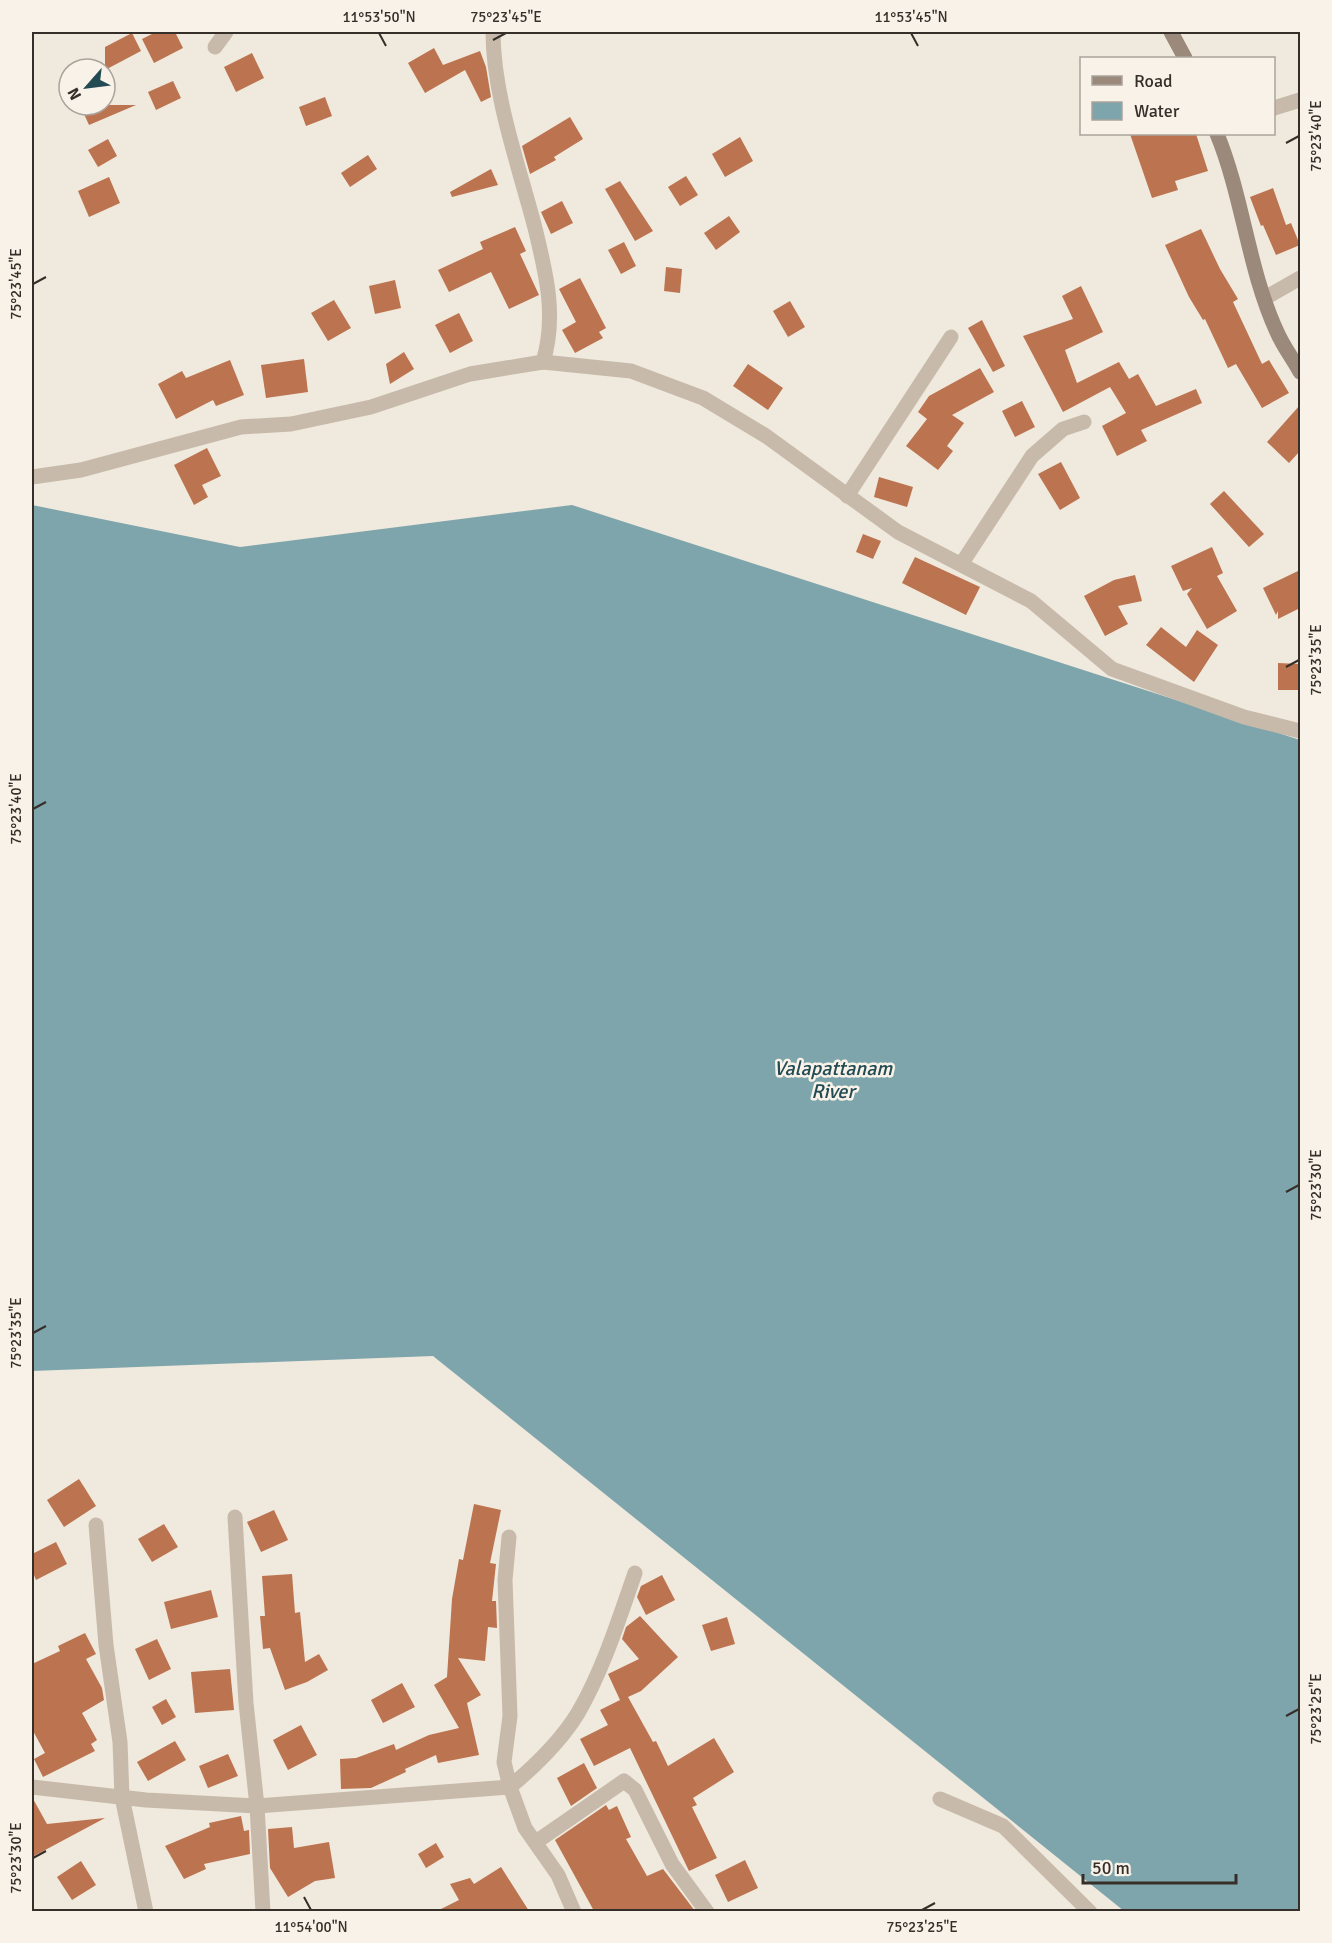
<svg xmlns="http://www.w3.org/2000/svg" width="1332" height="1943" viewBox="0 0 1332 1943" font-family="Signika,sans-serif">
<style>
.water{fill:#7ea5ab}
.building{fill:#bc734f}
.lines{fill:none;stroke-linecap:round;stroke-linejoin:round}
.street{stroke:#c7baaa;stroke-width:15}
.secondary{stroke:#9b897b;stroke-width:15}
.ticks{fill:none;stroke:#352e29;stroke-width:2}
.labels{text-anchor:middle;stroke-width:5;stroke-linejoin:round;paint-order:stroke}
.water-label{font-size:20px;font-style:italic;fill:#224b53;stroke:#f8f2e9}
.neatline{fill:none;stroke:#352e29;stroke-width:2}
.ticks-label{font-size:15px;text-anchor:middle;fill:#352e29}
</style>
<rect width="100%" height="100%" fill="#f0e9dd"/>
<path class="water" d="M32 505 240 547 572 505 1300 740V1911H1124L433 1356 32 1371Z"/>
<g class="building">
<path d="M156 32H175L183 48 154 63 142 39Z"/>
<path d="M132 33 141 51 105 70V47Z"/>
<path d="M434 48 443 65 480 51 486 67 491 97 481 102 465 70 425 93 408 63Z"/>
<path d="M252 53 264 78 236 92 224 67Z"/>
<path d="M173 81 181 98 156 110 148 92Z"/>
<path d="M325 97 332 116 306 126 299 107Z"/>
<path d="M80 105H136L89 125Z"/>
<path d="M570 117 583 139 554 157 556 160 530 174 522 146Z"/>
<path d="M1130 134H1196L1208 171 1175 181 1178 190 1152 198Z"/>
<path d="M740 137 753 161 725 177 712 154Z"/>
<path d="M108 139 117 156 98 167 88 150Z"/>
<path d="M368 155 377 169 350 187 341 173Z"/>
<path d="M491 169 498 185 452 197 450 192Z"/>
<path d="M686 176 698 195 680 206 668 187Z"/>
<path d="M109 177 120 203 89 217 78 191Z"/>
<path d="M620 181 653 231 635 241 605 189Z"/>
<path d="M1273 188 1286 225 1291 223 1300 245 1276 255 1263 225 1261 226 1250 197Z"/>
<path d="M562 201 573 223 551 234 541 212Z"/>
<path d="M729 216 740 232 716 250 704 233Z"/>
<path d="M515 227 526 251 520 254 539 295 509 309 491 272 449 292 438 270 483 249 480 242Z"/>
<path d="M1201 229 1220 269 1238 299 1233 302 1262 364 1269 360 1289 393 1262 408 1236 364 1228 368 1205 319 1203 320 1189 297 1165 245Z"/>
<path d="M624 242 636 266 621 274 608 250Z"/>
<path d="M666 267 682 269 680 293 664 291Z"/>
<path d="M580 278 606 328 599 332 603 338 575 353 562 330 576 322 559 289Z"/>
<path d="M395 280 401 308 375 314 369 286Z"/>
<path d="M1081 286 1103 332 1065 350 1077 383 1119 362 1129 379 1138 374 1156 406 1196 389 1202 403 1141 430 1147 441 1117 456 1102 426 1126 413 1110 387 1063 412 1023 336 1073 319 1062 296Z"/>
<path d="M334 300 351 328 328 341 311 313Z"/>
<path d="M790 301 805 327 788 337 773 311Z"/>
<path d="M459 313 473 341 450 353 435 325Z"/>
<path d="M982 320 1005 366 993 372 968 328Z"/>
<path d="M404 352 414 369 390 384 386 364Z"/>
<path d="M304 359 308 392 266 398 261 365Z"/>
<path d="M230 360 244 395 216 406 213 400 176 419 158 384 182 371 186 378Z"/>
<path d="M748 364 783 388 768 410 733 386Z"/>
<path d="M980 368 994 392 952 415 964 423 947 446 953 451 938 470 906 446 927 419 918 412 929 396Z"/>
<path d="M1022 401 1035 427 1015 437 1002 411Z"/>
<path d="M1300 405V451L1289 463 1267 442Z"/>
<path d="M207 448 221 476 202 485 208 497 194 505 174 465Z"/>
<path d="M1061 462 1080 498 1060 510 1038 474Z"/>
<path d="M879 477 913 487 907 507 874 497Z"/>
<path d="M1224 491 1264 534 1249 547 1210 504Z"/>
<path d="M863 534 881 541 873 559 856 552Z"/>
<path d="M1212 547 1223 573 1217 576 1237 611 1207 629 1187 594 1192 588 1183 591 1171 566Z"/>
<path d="M915 557 980 587 966 615 902 583Z"/>
<path d="M1300 570V608L1278 619V611L1276 615 1263 588Z"/>
<path d="M1135 575 1142 601 1118 606 1128 624 1105 636 1084 596 1114 580Z"/>
<path d="M1161 627 1186 647 1197 630 1218 645 1194 682 1146 645Z"/>
<path d="M1278 663 1300 664V690H1278Z"/>
<path d="M79 1479 96 1506 64 1527 47 1500Z"/>
<path d="M474 1504 501 1510 490 1563 496 1564 492 1601H496L497 1628 488 1627 485 1661 458 1658 481 1695 467 1703 479 1755 438 1763 436 1755 405 1769 406 1772 371 1788 341 1789 340 1759 356 1758 394 1744 396 1750 429 1735 459 1728 434 1685 447 1677 452 1599 459 1559 463 1560Z"/>
<path d="M274 1510 288 1540 261 1552 247 1522Z"/>
<path d="M164 1524 178 1547 152 1562 138 1539Z"/>
<path d="M56 1542 67 1564 36 1580 32 1570V1554Z"/>
<path d="M292 1574 295 1613 300 1612 305 1662 319 1654 328 1670 307 1682 285 1690 270 1648 263 1649 260 1616H265L262 1576Z"/>
<path d="M662 1575 675 1600 646 1615 637 1597 641 1586Z"/>
<path d="M211 1590 218 1617 171 1629 164 1602Z"/>
<path d="M640 1616 678 1657 641 1691 628 1697 653 1742 656 1741 668 1766 714 1738 734 1772 693 1798 697 1805 692 1807 717 1858 689 1871 630 1748 594 1766 580 1739 608 1725 600 1710 620 1700 608 1674 639 1659 622 1639 626 1627Z"/>
<path d="M727 1617 735 1644 711 1651 702 1625Z"/>
<path d="M85 1633 96 1654 86 1659 102 1688 104 1700 82 1713 97 1740 91 1744 95 1751 43 1777 34 1759 45 1753 32 1729V1664L60 1651 58 1646Z"/>
<path d="M157 1639 171 1669 149 1680 135 1649Z"/>
<path d="M230 1669 234 1710 195 1713 191 1672Z"/>
<path d="M402 1683 415 1707 383 1723 371 1700Z"/>
<path d="M166 1699 176 1717 162 1725 152 1707Z"/>
<path d="M301 1725 317 1755 288 1770 273 1740Z"/>
<path d="M175 1741 186 1760 148 1781 137 1762Z"/>
<path d="M228 1754 238 1776 208 1788 199 1766Z"/>
<path d="M584 1763 597 1788 571 1806 557 1778Z"/>
<path d="M32 1797 47 1824 105 1818 32 1857Z"/>
<path d="M606 1805 609 1810 617 1806 631 1837 626 1839 647 1876 663 1869 695 1911H594L555 1840Z"/>
<path d="M241 1816 244 1831 249 1830 250 1854 204 1864 206 1869 184 1879 165 1846 210 1827 209 1823Z"/>
<path d="M292 1827 294 1848 329 1842 335 1878 315 1881 288 1897 270 1868 268 1829Z"/>
<path d="M436 1843 444 1857 426 1868 418 1854Z"/>
<path d="M745 1860 758 1888 728 1902 715 1875Z"/>
<path d="M81 1861 96 1885 72 1900 57 1877Z"/>
<path d="M501 1867 529 1911H437L459 1900 450 1884 470 1878 474 1884Z"/>
</g>
<g class="lines">
<g class="street">
<path d="M493 32C493 95 519 166 535 228 546 273 557 316 543 362"/>
<path d="M215 47 226 32"/>
<path d="M1274 108 1300 100"/>
<path d="M1265 298 1300 278"/>
<path d="M32 477 81 470 241 427 291 424 371 407 470 374 543 362 631 371 703 398 766 436 898 532 1031 601 1112 669 1244 717 1300 731"/>
<path d="M847 496 951 337"/>
<path d="M962 563 1032 456 1063 429 1084 422"/>
<path d="M96 1525 106 1645 120 1742 122 1797 146 1912"/>
<path d="M509 1537 505 1580 510 1716 504 1762 510 1787C535 1766 561 1741 578 1713 603 1670 619 1619 635 1573"/>
<path d="M32 1787 146 1800 257 1806 246 1703 235 1517"/>
<path d="M940 1799 1003 1826 1090 1912"/>
<path d="M536 1842 624 1781 635 1790 672 1864 707 1912"/>
<path d="M263 1912 257 1806 510 1787 525 1828 558 1875 574 1912"/>
</g>
<g class="secondary">
<path d="M1171 32 1185 58"/>
<path d="M1217 134C1243 197 1248 269 1277 332 1283 346 1293 359 1300 372"/>
</g>
</g>
<path class="ticks" d="M379 33 386 46M911 33 918 46M493 40 506 33M1286 143 1299 136M33 284 46 277M1286 667 1299 660M33 809 46 802M1286 1192 1299 1185M33 1333 46 1326M1286 1716 1299 1709M33 1858 46 1851M304 1897 311 1910M922 1910 935 1903"/>
<g class="labels">
<g class="water-label">
<text x="833" y="1075">Valapattanam<tspan x="833" dy="23">River</tspan></text>
</g>
</g>
<rect width="1332" height="1943" fill="none" stroke="#f8f2e9" stroke-width="66"/>
<rect x="1080" y="57" width="195" height="78" fill="#f8f2e9" stroke="#aaa49c" stroke-width="1.5"/>
<rect x="1092" y="76" width="30" height="9" fill="#9b897b" stroke="#aaa49c" stroke-width="1.5"/>
<text x="1134" y="87" font-size="18" fill="#352e29">Road</text>
<rect x="1092" y="102" width="30" height="18" fill="#7ea5ab" stroke="#aaa49c" stroke-width="1.5"/>
<text x="1134" y="117" font-size="18" fill="#352e29">Water</text>
<g transform="translate(87 87) rotate(242)"><circle r="28" fill="#f8f2e9" stroke="#aaa49c" stroke-width="1.5"/>
<path d="M0-4.5L10 22L0 15L-10 22Z" fill="#224b53"/>
<text y="-9" font-size="16" font-weight="bold" text-anchor="middle" fill="#352e29">N</text>
</g>
<path d="M1083 1874v9h153v-9" fill="none" stroke="#352e29" stroke-width="3"/>
<text x="1092" y="1874" font-size="18" fill="#352e29" stroke="#f8f2e9" stroke-width="4.5" paint-order="stroke">50 m</text>
<rect x="33" y="33" width="1266" height="1877" class="neatline"/>
<g class="ticks-label">
<text x="379" y="22">11°53'50"N</text>
<text x="506" y="22">75°23'45"E</text>
<text x="911" y="22">11°53'45"N</text>
<text transform="translate(1316 136) rotate(-90)" y="5">75°23'40"E</text>
<text transform="translate(16 284) rotate(-90)" y="5">75°23'45"E</text>
<text transform="translate(1316 660) rotate(-90)" y="5">75°23'35"E</text>
<text transform="translate(16 809) rotate(-90)" y="5">75°23'40"E</text>
<text transform="translate(1316 1185) rotate(-90)" y="5">75°23'30"E</text>
<text transform="translate(16 1333) rotate(-90)" y="5">75°23'35"E</text>
<text transform="translate(1316 1709) rotate(-90)" y="5">75°23'25"E</text>
<text transform="translate(16 1858) rotate(-90)" y="5">75°23'30"E</text>
<text x="311" y="1932">11°54'00"N</text>
<text x="922" y="1932">75°23'25"E</text>
</g>
</svg>
